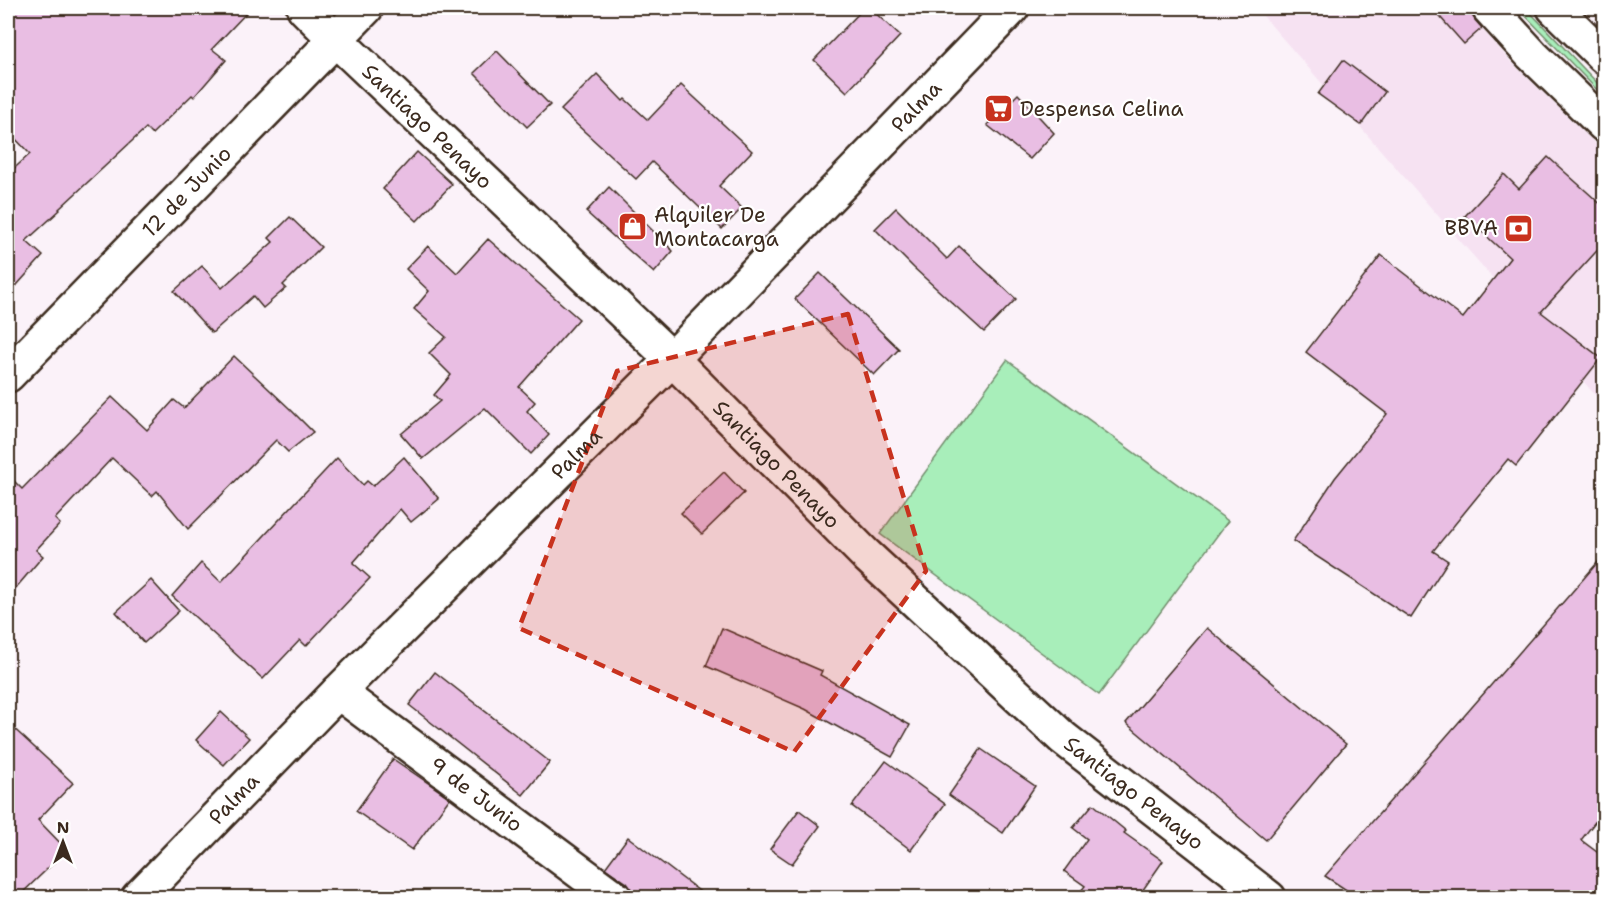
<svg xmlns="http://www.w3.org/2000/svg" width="1612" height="905" viewBox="0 0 1612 905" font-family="'Shantell Sans',sans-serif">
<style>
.built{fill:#f6e2f2}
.green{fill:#a8eeba;stroke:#728c6c;stroke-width:1.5}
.building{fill:#e9bee3;stroke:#3b2a1e;stroke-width:1.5}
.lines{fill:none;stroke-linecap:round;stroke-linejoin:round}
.minor-casing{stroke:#3b2a1e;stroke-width:38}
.tertiary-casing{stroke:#3b2a1e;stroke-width:38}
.trunk-casing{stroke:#3b2a1e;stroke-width:38}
.minor{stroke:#fff;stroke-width:33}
.tertiary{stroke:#fff;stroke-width:33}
.trunk{stroke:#fff;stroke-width:33}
.marked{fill:#c8321e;fill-opacity:0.2;stroke:#c8321e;stroke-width:4.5;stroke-dasharray:12 8;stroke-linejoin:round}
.labels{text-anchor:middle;stroke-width:4.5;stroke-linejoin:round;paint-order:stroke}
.street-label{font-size:21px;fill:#3b2a1e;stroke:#fff}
.poi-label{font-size:21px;fill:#3b2a1e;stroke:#fff;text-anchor:start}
</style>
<rect width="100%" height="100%" fill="#fbf2f9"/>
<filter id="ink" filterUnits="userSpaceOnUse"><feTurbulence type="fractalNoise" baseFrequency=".0167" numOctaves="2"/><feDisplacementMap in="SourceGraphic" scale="12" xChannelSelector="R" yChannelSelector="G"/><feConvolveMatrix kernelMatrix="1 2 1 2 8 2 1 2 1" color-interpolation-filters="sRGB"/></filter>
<g filter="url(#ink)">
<path class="built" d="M1256 8H1464L1509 60 1604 152V405Z"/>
<g class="green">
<path d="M1518 8H1526L1604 90V97Z"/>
<path d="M1007 360 1228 521 1099 695 880 534Z"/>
</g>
<g class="building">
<path d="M8 8H251L212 49 226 60 194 97 192 95 152 134 146 128 59 209 60 210 26 241 43 256 8 295V174L30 154 8 131Z"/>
<path d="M864 8H870L900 36 847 92 814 60Z"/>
<path d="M1432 8H1469L1475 20 1482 28 1464 44Z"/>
<path d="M497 51 550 105 527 127 474 73Z"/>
<path d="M1343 60 1385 92 1361 125 1318 94Z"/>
<path d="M597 74 623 101 625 99 648 120 681 85 752 151 719 186 742 208 722 229 652 162 636 179 561 110Z"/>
<path d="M1018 94 1054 133 1030 159 987 125Z"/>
<path d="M417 152 452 184 417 221 383 189Z"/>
<path d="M1548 157 1605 208V242L1541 312 1601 358 1516 466 1508 459 1433 551 1448 561 1411 618 1293 541 1335 478 1387 414 1306 352 1381 255 1463 318 1510 258 1465 216 1504 174 1519 189Z"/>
<path d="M609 187 673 251 654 273 586 212Z"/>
<path d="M896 208 947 259 959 246 1016 299 984 332 914 268 875 229Z"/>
<path d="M290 217 321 247 283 285 286 288 263 308 253 296 212 333 174 291 202 266 222 288 273 242 269 238Z"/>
<path d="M488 239 579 319 519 387 535 402 527 411 549 435 531 454 485 408 423 459 401 434 440 401 434 395 451 375 429 353 446 337 414 309 429 291 406 269 428 246 457 273Z"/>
<path d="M820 273 899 349 874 375 795 299Z"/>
<path d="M234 356 289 408 313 432 288 452 276 440 188 529 157 491 152 496 112 458 55 519 60 524 36 550 43 556 8 597V475L22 489 112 397 147 430 174 400 184 408Z"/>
<path d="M404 457 439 499 411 522 400 509 353 563 370 578 306 646 300 640 263 679 172 596 201 563 221 582 337 458 363 485 367 481 373 486Z"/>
<path d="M724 472 744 493 702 534 681 513Z"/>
<path d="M1605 554V809L1581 840 1605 858V897H1357L1325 876Z"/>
<path d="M151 580 179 611 144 643 116 612Z"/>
<path d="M722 628 822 671 820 675 910 725 892 757 805 709 706 666Z"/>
<path d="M1207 628 1346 744 1266 840 1126 723Z"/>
<path d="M435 672 550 762 523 795 409 705Z"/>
<path d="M221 712 249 738 224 765 196 740Z"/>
<path d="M8 723 73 783 38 820 67 850 18 897H8Z"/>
<path d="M981 749 1035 786 1003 833 949 795Z"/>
<path d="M393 759 450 798 412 850 356 811Z"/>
<path d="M886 761 945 804 911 850 852 806Z"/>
<path d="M1093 804 1126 831 1124 833 1163 861 1138 897H1076L1085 886 1064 871 1087 839 1073 828Z"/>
<path d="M799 810 820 826 792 864 770 849Z"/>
<path d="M628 837 707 897H633L632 890 627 883 605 868Z"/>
</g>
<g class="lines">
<defs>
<g id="minor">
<path id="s1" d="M304 8 335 39 672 359 866 555 1063 738 1269 898"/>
<path id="s2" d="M8 375 366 8"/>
<path id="s3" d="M338 692 615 898"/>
</g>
<g id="tertiary">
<path id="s4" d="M138 898 338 692 672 359 1012 8"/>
</g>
<g id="trunk">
<path d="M1489 8 1532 55 1604 125"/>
<path d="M1554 8 1604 57"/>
</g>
</defs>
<use href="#minor" class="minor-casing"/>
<use href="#tertiary" class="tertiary-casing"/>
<use href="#trunk" class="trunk-casing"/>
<use href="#minor" class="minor"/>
<use href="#tertiary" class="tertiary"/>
<use href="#trunk" class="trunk"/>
</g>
</g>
<path class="marked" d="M848 314 926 571 794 752 519 628 617 371Z"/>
<defs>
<symbol id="supermarket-square" viewBox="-11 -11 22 22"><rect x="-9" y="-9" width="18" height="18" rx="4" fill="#c8321e" stroke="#fff"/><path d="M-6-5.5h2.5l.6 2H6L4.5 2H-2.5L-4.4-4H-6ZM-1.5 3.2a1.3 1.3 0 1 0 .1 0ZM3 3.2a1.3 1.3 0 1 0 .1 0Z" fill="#fff"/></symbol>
<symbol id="shop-square" viewBox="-11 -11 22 22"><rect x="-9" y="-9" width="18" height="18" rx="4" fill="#c8321e" stroke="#fff"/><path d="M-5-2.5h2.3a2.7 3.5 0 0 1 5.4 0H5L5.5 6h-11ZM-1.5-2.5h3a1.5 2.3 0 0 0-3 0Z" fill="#fff"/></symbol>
<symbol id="bank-square" viewBox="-11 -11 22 22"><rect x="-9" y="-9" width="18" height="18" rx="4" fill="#c8321e" stroke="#fff"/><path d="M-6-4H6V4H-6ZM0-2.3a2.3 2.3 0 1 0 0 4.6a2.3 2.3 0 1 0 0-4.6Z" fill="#fff"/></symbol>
</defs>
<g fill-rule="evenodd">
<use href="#supermarket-square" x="982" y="92" width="33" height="33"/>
<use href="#shop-square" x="616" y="210" width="33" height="33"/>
<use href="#bank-square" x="1502" y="212" width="33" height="33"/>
</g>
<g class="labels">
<g class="street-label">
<text dy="7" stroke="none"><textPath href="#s4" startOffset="1110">Palma</textPath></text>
<text dy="7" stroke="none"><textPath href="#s1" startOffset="171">Santiago Penayo</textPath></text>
<text dy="7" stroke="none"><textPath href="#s2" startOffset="256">12 de Junio</textPath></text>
<text dy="7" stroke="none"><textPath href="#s4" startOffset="624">Palma</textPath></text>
<text dy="7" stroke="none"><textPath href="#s1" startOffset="657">Santiago Penayo</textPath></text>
<text dy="7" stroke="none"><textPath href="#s1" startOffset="1143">Santiago Penayo</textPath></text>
<text dy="7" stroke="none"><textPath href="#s3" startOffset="172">9 de Junio</textPath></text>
<text dy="7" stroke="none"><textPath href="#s4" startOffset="138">Palma</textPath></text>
</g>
<g class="poi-label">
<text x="1020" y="116">Despensa Celina</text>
<text x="654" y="222">Alquiler De<tspan x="654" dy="24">Montacarga</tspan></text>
<text x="1498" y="235" text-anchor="end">BBVA</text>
</g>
</g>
<rect width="1612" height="905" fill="none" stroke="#fff" stroke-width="30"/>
<rect x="15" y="15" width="1582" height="875" fill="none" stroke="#3b2a1e" stroke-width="2" filter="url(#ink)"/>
<g transform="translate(63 842)" stroke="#ffffff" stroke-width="4.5" paint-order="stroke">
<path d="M0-4.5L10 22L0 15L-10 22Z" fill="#3b2a1e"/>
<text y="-9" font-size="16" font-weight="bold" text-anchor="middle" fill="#3b2a1e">N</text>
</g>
</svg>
